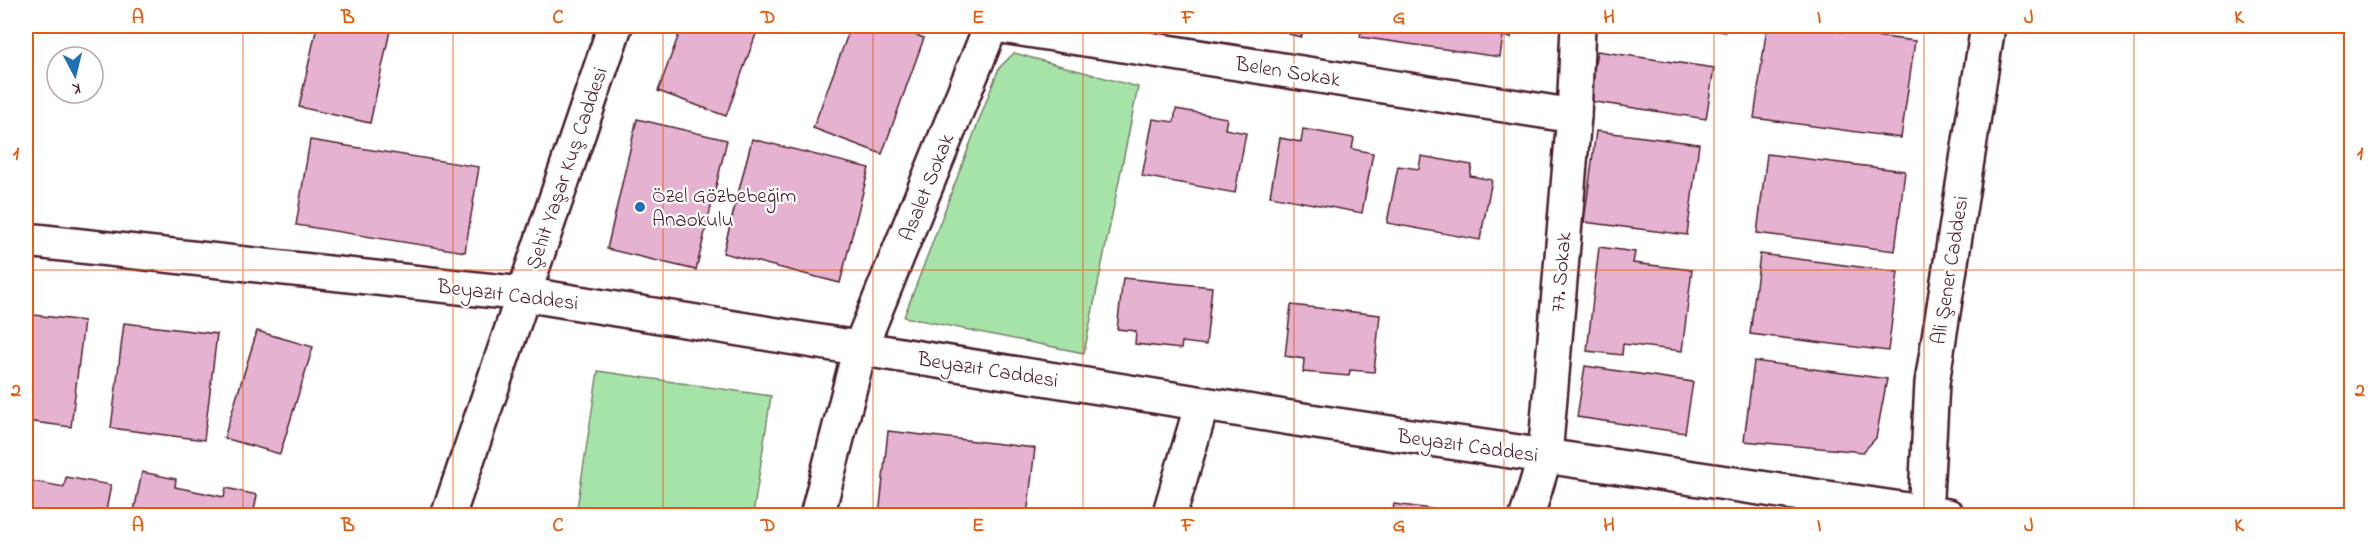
<svg xmlns="http://www.w3.org/2000/svg" width="2377" height="541" viewBox="0 0 2377 541" font-family="'Indie Flower',sans-serif">
<style>
.green{fill:#a6e3a9;stroke:#78816a;stroke-width:1.5}
.building{fill:#e5b2d0;stroke:#4a1f2b;stroke-width:1.5}
.lines{fill:none;stroke-linecap:round;stroke-linejoin:round}
.street-casing{stroke:#4a1f2b;stroke-width:38}
.secondary-casing{stroke:#4a1f2b;stroke-width:38}
.street{stroke:#fff;stroke-width:33}
.secondary{stroke:#fff;stroke-width:33}
.grid{fill:none;stroke:#e8590c;stroke-width:1.5;stroke-opacity:0.55}
.poi-dot{fill:#1f6fb2;stroke:#fff;stroke-width:2}
.labels{text-anchor:middle;stroke-width:4.5;stroke-linejoin:round;paint-order:stroke}
.street-label{font-size:21px;fill:#4a1f2b;stroke:#fff}
.poi-label{font-size:21px;fill:#4a1f2b;stroke:#fff;text-anchor:start}
.neatline{fill:none;stroke:#e8590c;stroke-width:2}
.grid-label{font-size:20px;text-anchor:middle;font-weight:bold;fill:#e8590c}
</style>
<rect width="100%" height="100%" fill="#fff"/>
<filter id="ink" filterUnits="userSpaceOnUse"><feTurbulence type="fractalNoise" baseFrequency=".0167" numOctaves="2"/><feDisplacementMap in="SourceGraphic" scale="12" xChannelSelector="R" yChannelSelector="G"/><feConvolveMatrix kernelMatrix="1 2 1 2 8 2 1 2 1" color-interpolation-filters="sRGB"/></filter>
<g filter="url(#ink)">
<g class="green">
<path d="M1014 53 1138 87 1084 353 904 317 999 68Z"/>
<path d="M598 371 771 396 753 515H576Z"/>
</g>
<g class="building">
<path d="M317 26H391L370 123 299 107Z"/>
<path d="M682 26H759L726 116 658 91Z"/>
<path d="M851 26H890L924 38 882 154 813 128Z"/>
<path d="M1283 26H1306L1301 37 1289 34Z"/>
<path d="M1362 26H1513L1511 38 1503 36 1500 57 1360 37Z"/>
<path d="M1683 26H1726L1725 32Z"/>
<path d="M1767 26H1796L1915 41 1901 138 1754 118Z"/>
<path d="M1597 51 1714 68 1706 119 1589 101Z"/>
<path d="M1176 109 1227 118 1225 129 1246 133 1235 193 1142 176 1153 119 1174 122Z"/>
<path d="M637 119 727 140 696 270 607 249Z"/>
<path d="M1303 129 1354 138 1352 149 1373 153 1362 213 1270 196 1280 138 1301 142Z"/>
<path d="M1596 131 1699 144 1687 235 1584 222Z"/>
<path d="M752 139 869 168 840 283 723 253Z"/>
<path d="M310 140 479 167 465 252 296 225Z"/>
<path d="M1767 154 1905 171 1895 251 1757 233Z"/>
<path d="M1421 156 1472 165 1470 176 1492 180 1480 240 1387 223 1398 166 1419 169Z"/>
<path d="M1599 247 1635 252 1633 263 1692 270 1682 351 1623 344 1622 355 1587 351Z"/>
<path d="M1760 254 1898 272 1888 351 1750 334Z"/>
<path d="M1123 278 1212 287 1206 345 1182 342 1181 349 1135 344 1136 331 1117 329Z"/>
<path d="M1291 305 1380 315 1374 372 1350 370 1349 376 1303 372 1304 359 1285 356Z"/>
<path d="M26 314 84 321 71 427 26 421Z"/>
<path d="M124 323 217 334 204 440 111 428Z"/>
<path d="M257 331 313 347 280 454 224 438Z"/>
<path d="M1754 361 1887 379 1876 438 1863 452 1744 441Z"/>
<path d="M1585 366 1693 382 1685 433 1577 417Z"/>
<path d="M888 431 1035 448 1027 516H879Z"/>
<path d="M26 470H28L26 480 64 487 66 477 111 485 105 516H26Z"/>
<path d="M142 472 176 479 175 487 224 497 226 488 257 495 253 516H133Z"/>
<path d="M1394 504 1469 514V516H1392Z"/>
</g>
<g class="lines">
<defs>
<g id="street">
<path d="M1002 26 1574 116"/>
<path d="M448 516 615 26"/>
<path d="M817 516 860 348 991 26"/>
<path d="M1169 516 1202 404"/>
<path d="M1527 516 1545 456 1574 116 1578 26"/>
<path d="M1925 516 1932 383 1988 26"/>
</g>
<path id="secondary" d="M26 240 523 294 1303 420 1948 516"/>
</defs>
<use href="#street" class="street-casing"/>
<use href="#secondary" class="secondary-casing"/>
<use href="#street" class="street"/>
<use href="#secondary" class="secondary"/>
</g>
</g>
<path class="grid" d="M243 26V516M453 26V516M663 26V516M873 26V516M1083 26V516M1294 26V516M1504 26V516M1714 26V516M1924 26V516M2134 26V516M26 270H2352"/>
<circle class="poi-dot" cx="640" cy="207" r="6"/>
<g class="labels">
<g class="street-label">
<text transform="translate(1288 71) rotate(9)" y="7">Belen Sokak</text>
<text transform="translate(566 168) rotate(-71)" y="7">Şehit Yaşar Kuş Caddesi</text>
<text transform="translate(926 187) rotate(-68)" y="7">Asalet Sokak</text>
<text transform="translate(1949 270) rotate(-81)" y="7">Ali Şener Caddesi</text>
<text transform="translate(1560 272) rotate(-85)" y="7">77. Sokak</text>
<text transform="translate(508 294) rotate(7)" y="7">Beyazıt Caddesi</text>
<text transform="translate(988 369) rotate(9)" y="7">Beyazıt Caddesi</text>
<text transform="translate(1468 445) rotate(8)" y="7">Beyazıt Caddesi</text>
</g>
<g class="poi-label">
<text x="652" y="202">Özel Gözbebeğim<tspan x="652" dy="24">Anaokulu</tspan></text>
</g>
</g>
<rect width="2377" height="541" fill="none" stroke="#fff" stroke-width="66"/>
<g transform="translate(75 75) rotate(173)"><circle r="28" fill="#ffffff" stroke="#b7a5aa" stroke-width="1.5"/>
<path d="M0-4.5L10 22L0 15L-10 22Z" fill="#1f6fb2"/>
<text y="-9" font-size="16" font-weight="bold" text-anchor="middle" fill="#4a1f2b">K</text>
</g>
<rect x="33" y="33" width="2311" height="475" class="neatline"/>
<g class="grid-label">
<text x="138" y="23">A</text>
<text x="348" y="23">B</text>
<text x="558" y="23">C</text>
<text x="768" y="23">D</text>
<text x="978" y="23">E</text>
<text x="1188" y="23">F</text>
<text x="1399" y="23">G</text>
<text x="1609" y="23">H</text>
<text x="1819" y="23">I</text>
<text x="2029" y="23">J</text>
<text x="2239" y="23">K</text>
<text x="16" y="159">1</text>
<text x="2360" y="159">1</text>
<text x="16" y="396">2</text>
<text x="2360" y="396">2</text>
<text x="138" y="531">A</text>
<text x="348" y="531">B</text>
<text x="558" y="531">C</text>
<text x="768" y="531">D</text>
<text x="978" y="531">E</text>
<text x="1188" y="531">F</text>
<text x="1399" y="531">G</text>
<text x="1609" y="531">H</text>
<text x="1819" y="531">I</text>
<text x="2029" y="531">J</text>
<text x="2239" y="531">K</text>
</g>
</svg>
